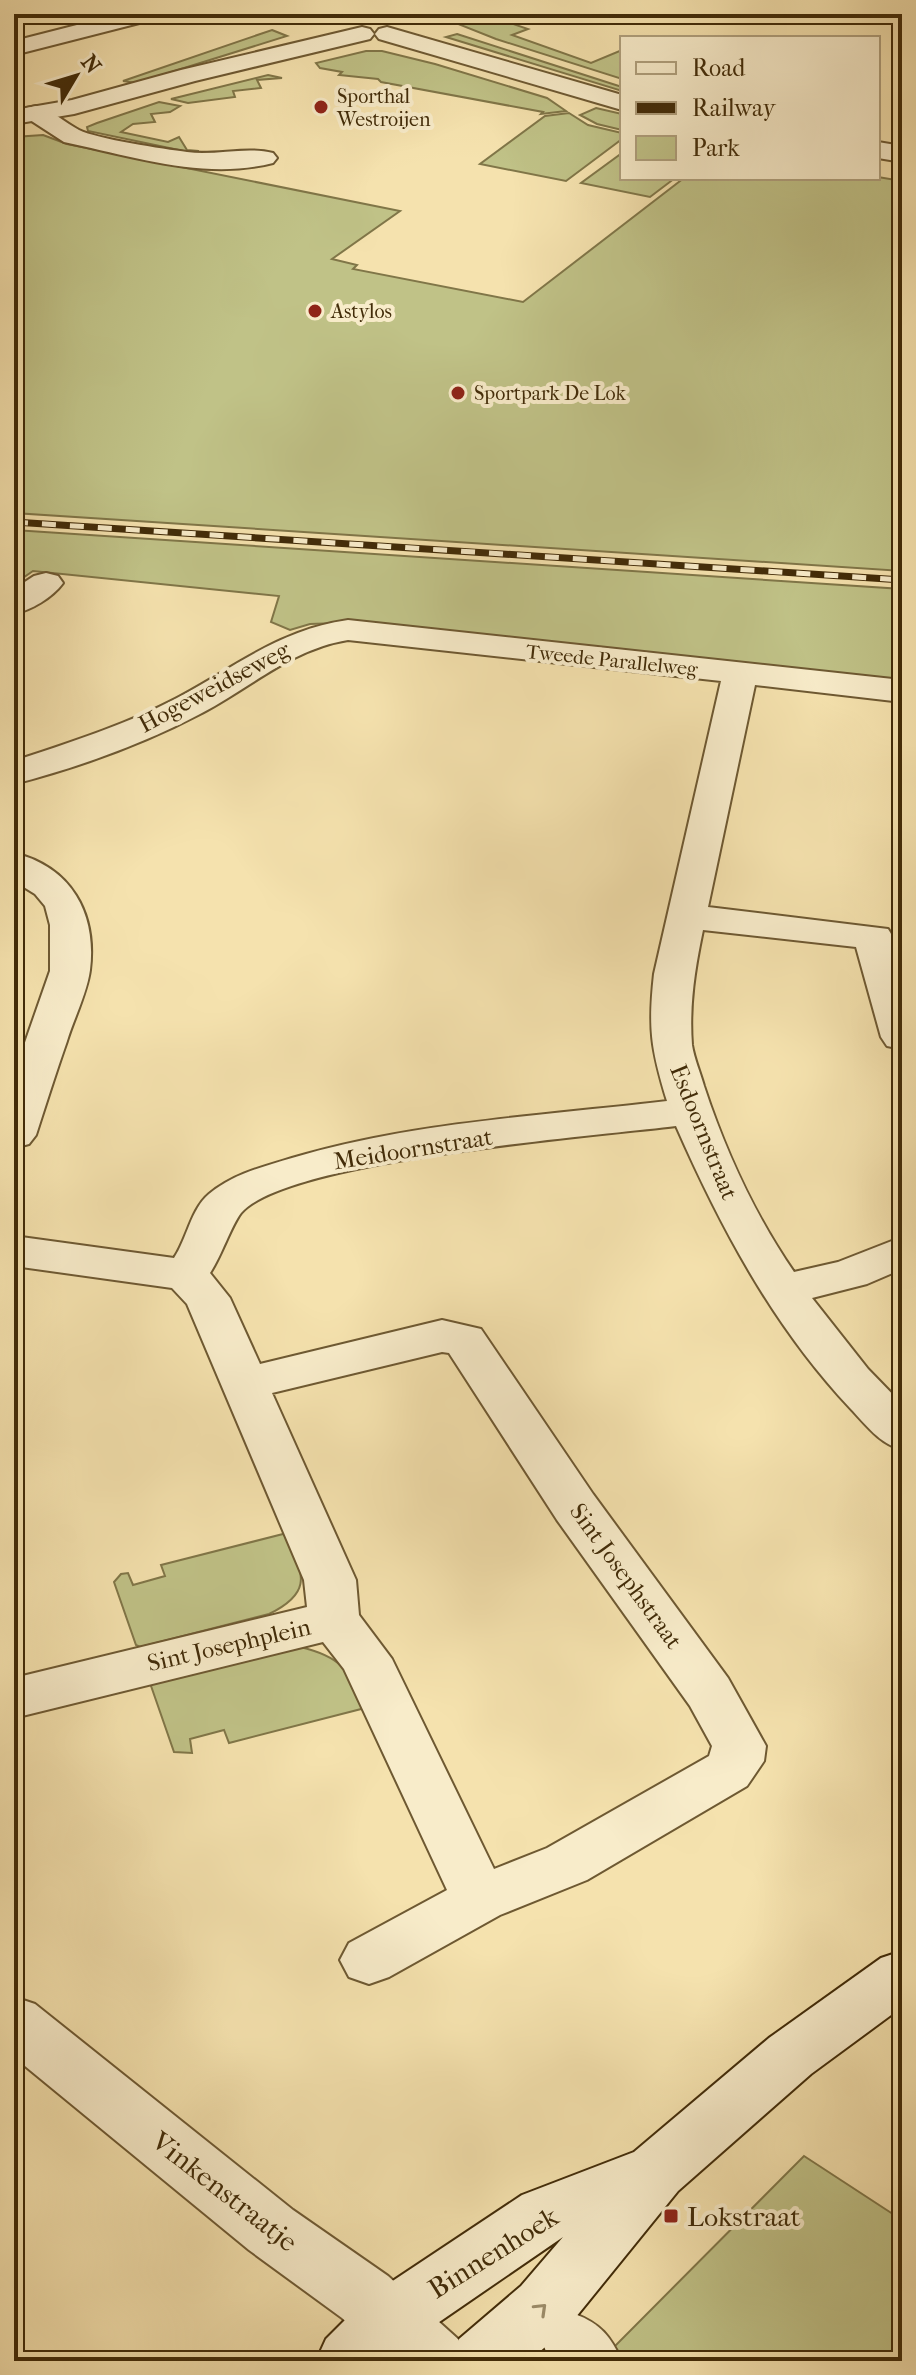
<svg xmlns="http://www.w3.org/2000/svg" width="916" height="2375" viewBox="0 0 916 2375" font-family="'IM FELL French Canon',serif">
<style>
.green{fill:#c0c287;stroke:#807648;stroke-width:2}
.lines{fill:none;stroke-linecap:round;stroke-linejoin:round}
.minor-casing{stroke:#6e5932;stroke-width:4}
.tertiary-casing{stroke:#6e5932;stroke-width:4}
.secondary-casing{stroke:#412b08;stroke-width:4}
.minor{fill:#f8ecca;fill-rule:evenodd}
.tertiary{fill:#f8ecca;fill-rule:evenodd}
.secondary{fill:#f8ecca;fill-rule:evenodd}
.rail-casing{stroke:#412b08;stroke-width:7}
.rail{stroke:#f8ecca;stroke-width:5;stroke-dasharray:14;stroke-linecap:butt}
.oneway{stroke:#9c8c69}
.poi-dot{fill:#8f2418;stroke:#f8ecca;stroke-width:3}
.labels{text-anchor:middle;stroke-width:8;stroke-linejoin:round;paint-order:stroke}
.far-poi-label{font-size:20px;fill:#412b08;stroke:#f8ecca;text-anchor:start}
.far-street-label{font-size:20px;fill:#412b08;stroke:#f8ecca}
.street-label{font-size:24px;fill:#412b08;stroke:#f8ecca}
.near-street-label{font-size:28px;fill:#412b08;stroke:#f8ecca}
.near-poi-label{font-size:28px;fill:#412b08;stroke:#f8ecca;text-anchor:start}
</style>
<rect width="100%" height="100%" fill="#f5e2ae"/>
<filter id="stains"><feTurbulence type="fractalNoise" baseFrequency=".0025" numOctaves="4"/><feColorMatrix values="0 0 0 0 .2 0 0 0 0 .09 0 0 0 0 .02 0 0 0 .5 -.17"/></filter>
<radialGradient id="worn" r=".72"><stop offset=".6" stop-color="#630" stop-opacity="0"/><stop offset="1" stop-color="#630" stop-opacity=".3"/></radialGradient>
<g class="green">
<path d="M461 14H484L528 29 512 35 591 63 622 50V79L496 39 453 22Z"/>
<path d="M272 30 287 36 136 83 123 81Z"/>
<path d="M457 34 622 87V91L446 37Z"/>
<path d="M366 51H382L435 64 547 98 566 111 541 114 543 112 381 82 378 79 339 75 342 72 320 68 316 63Z"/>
<path d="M268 75 282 78 257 80 261 88 233 91 235 97 188 103 171 99Z"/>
<path d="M159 102 180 106 170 112 151 114 155 122 133 124 121 132 168 142 179 137 187 150 198 151V154L88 131 87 127 97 123Z"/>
<path d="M596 108 622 114V130L597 124 580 115Z"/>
<path d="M569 113 588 125 622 133V139L566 181 480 164 545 116Z"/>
<path d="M43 135 67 144 400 211 332 259 357 265 353 269 523 302 684 178 878 177 902 181V571L14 513V137Z"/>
<path d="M622 153V178H675L650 197 581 183Z"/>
<path d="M14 530 902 589V682L338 623 310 624 290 630 271 622 279 596 33 571 14 584Z"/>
<path d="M287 1533C301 1572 316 1591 269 1614L140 1647 136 1645 114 1582 121 1574 128 1573 133 1585 165 1576 161 1565Z"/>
<path d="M300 1647C343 1657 348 1670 365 1708L229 1743 224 1730 190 1739 192 1753 174 1752 150 1683Z"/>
<path d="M804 2156 902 2220V2361H624L613 2348Z"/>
</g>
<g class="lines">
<defs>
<g id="minor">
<path d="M120 14H158L155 19 14 55V41Z"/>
<path d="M630 14H656L658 17 655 22C645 24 636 23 630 14Z"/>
<path d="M36 106C52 110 64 122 79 130 97 139 164 149 187 152 215 156 246 146 273 153L277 158 273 163C207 180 138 158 73 144L64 142 27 118 24 113 27 108Z"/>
<path d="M46 573 58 576 63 583C52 598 31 610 14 614V589L34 576Z"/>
<path d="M348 620 902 680V702L755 685 708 907 888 929C908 958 902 1015 902 1049L887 1046 881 1037 856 947 703 930C695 968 689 1005 692 1045 694 1058 700 1072 704 1086 725 1150 756 1217 794 1272L838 1262 902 1237V1269L867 1284 812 1298 868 1369 902 1404V1450C879 1443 867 1426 850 1408 773 1326 721 1228 676 1126 596 1136 287 1160 241 1213 231 1226 221 1257 210 1273L230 1298 260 1364 442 1320 481 1329 593 1494 728 1678 766 1746 764 1761 747 1786 587 1880 500 1915 389 1977 369 1984 349 1977 340 1960 349 1943 447 1890 344 1669 323 1642 14 1718V1678L307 1607 304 1580 187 1304 172 1288 14 1266V1236L174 1258C187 1239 191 1209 209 1194 233 1174 262 1167 292 1158 412 1122 542 1116 667 1101 651 1049 648 1028 654 974L721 681 348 640C291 649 249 689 200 714 143 744 76 768 14 784V761C68 743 125 725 175 699 236 667 278 630 348 620ZM442 1352 449 1353 557 1520 690 1706 712 1746 709 1756 547 1848 494 1869 392 1659 359 1615 356 1580 272 1393Z"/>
<path d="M14 853C71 867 97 913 90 970 87 993 74 1018 67 1041 56 1072 46 1104 36 1135L29 1144 14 1148V1074L50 971V925L45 906 35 894 14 881Z"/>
<path d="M14 1997 35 2004 293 2210 388 2276 458 2339 468 2361H389L342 2318 249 2250 14 2057Z"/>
<path d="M575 2314C601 2324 610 2336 622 2361H550L543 2344 552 2323Z"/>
</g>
<g id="tertiary">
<path d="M362 27 370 29 374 34 370 39 195 81 74 114 14 124V110L72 100 181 70Z"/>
<path d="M387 27 622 95V110L379 39 375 34 379 29Z"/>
<path d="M878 142 902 146V162L878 158Z"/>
</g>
<path id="secondary" d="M902 1951V2007L811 2074 678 2191 567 2328 529 2361H449L459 2339 521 2286 563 2237 413 2340 393 2361H316L326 2339 367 2298 522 2195 634 2152 769 2038 881 1958Z"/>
</defs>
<use href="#minor" class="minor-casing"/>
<use href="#tertiary" class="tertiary-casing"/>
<use href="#secondary" class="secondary-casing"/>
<use href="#minor" class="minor"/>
<use href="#tertiary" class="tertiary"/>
<use href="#secondary" class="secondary"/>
<defs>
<path id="rail" d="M14 522 902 580"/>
</defs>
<use href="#rail" class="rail-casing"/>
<use href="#rail" class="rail"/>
</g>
<defs><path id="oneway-chevron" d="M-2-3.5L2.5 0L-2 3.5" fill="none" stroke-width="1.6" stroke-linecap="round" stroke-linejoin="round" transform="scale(2)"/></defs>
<use class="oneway" href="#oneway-chevron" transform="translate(541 2309) rotate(-44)"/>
<g class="poi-dot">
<circle cx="321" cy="107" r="8"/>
<circle cx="315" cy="311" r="8"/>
<circle cx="458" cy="393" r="8"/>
<rect x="663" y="2208" width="16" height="16" rx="4"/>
</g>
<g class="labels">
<g class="far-poi-label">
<text x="337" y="103">Sporthal<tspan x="337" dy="23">Westroijen</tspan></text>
<text x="331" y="318">Astylos</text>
<text x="474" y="400">Sportpark De Lok</text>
</g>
<g class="far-street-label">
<text transform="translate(612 660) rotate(6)" y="7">Tweede Parallelweg</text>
</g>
<g class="street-label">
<text transform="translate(214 687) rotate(-28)" y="8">Hogeweidseweg</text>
<text transform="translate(704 1132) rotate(68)" y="8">Esdoornstraat</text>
<text transform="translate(413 1149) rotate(-9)" y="8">Meidoornstraat</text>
<text transform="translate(626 1576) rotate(54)" y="8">Sint Josephstraat</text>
<text transform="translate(229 1645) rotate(-13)" y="8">Sint Josephplein</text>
</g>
<g class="near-street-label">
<text transform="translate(225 2191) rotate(38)" y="10">Vinkenstraatje</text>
<text transform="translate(493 2252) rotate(-32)" y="10">Binnenhoek</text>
</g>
<g class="near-poi-label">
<text x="687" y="2226">Lokstraat</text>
</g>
</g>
<rect width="916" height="2375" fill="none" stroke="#f5e2ae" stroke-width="48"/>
<rect x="16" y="16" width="884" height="2343" fill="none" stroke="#412b08" stroke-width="4"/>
<rect x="24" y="24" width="868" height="2327" fill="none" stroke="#412b08" stroke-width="2"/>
<rect x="620" y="36" width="260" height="144" fill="#f8ecca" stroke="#af9f7c" stroke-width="2"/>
<rect x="636" y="62" width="40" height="12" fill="#f8ecca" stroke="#af9f7c" stroke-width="2"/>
<text x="692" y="76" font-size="24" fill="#412b08">Road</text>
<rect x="636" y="102" width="40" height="12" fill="#412b08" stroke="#af9f7c" stroke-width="2"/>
<text x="692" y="116" font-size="24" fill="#412b08">Railway</text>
<rect x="636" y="136" width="40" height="24" fill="#c0c287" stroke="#af9f7c" stroke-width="2"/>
<text x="692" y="156" font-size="24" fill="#412b08">Park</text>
<g transform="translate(76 76) rotate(52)" stroke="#f8ecca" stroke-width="6" paint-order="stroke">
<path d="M0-6L14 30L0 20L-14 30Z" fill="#412b08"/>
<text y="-12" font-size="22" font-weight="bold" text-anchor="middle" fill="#412b08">N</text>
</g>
<rect width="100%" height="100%" filter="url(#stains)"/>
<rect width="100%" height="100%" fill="url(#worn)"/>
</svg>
